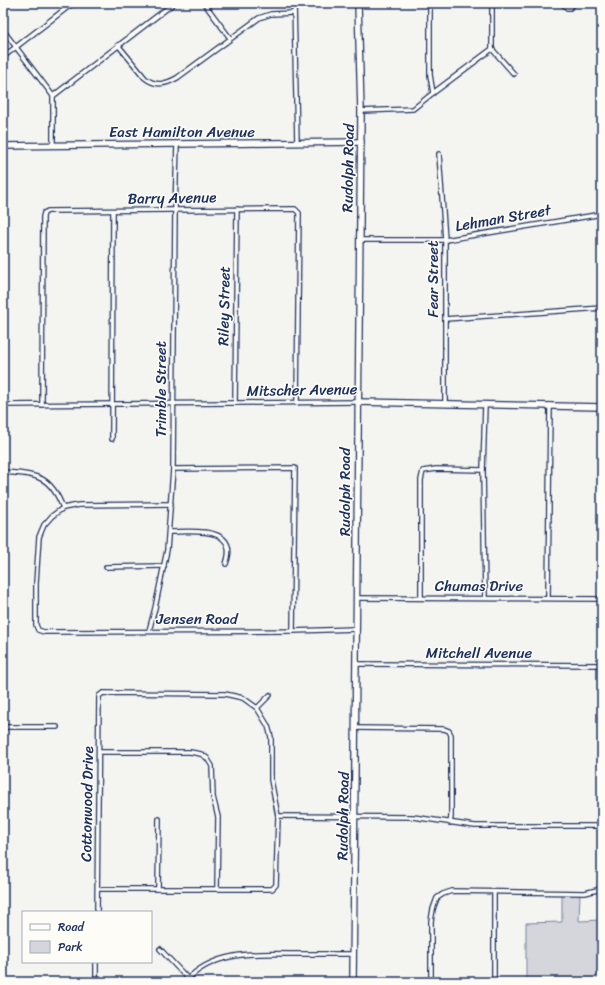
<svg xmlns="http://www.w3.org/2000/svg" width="605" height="985" viewBox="0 0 605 985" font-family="Sriracha,sans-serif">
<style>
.green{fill:#d4d6db;stroke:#78829c}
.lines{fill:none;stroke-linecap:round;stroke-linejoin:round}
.street-casing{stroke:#1b2f5e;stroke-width:6}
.secondary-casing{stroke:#1b2f5e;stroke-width:8}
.street{stroke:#fdfcf7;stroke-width:3.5}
.secondary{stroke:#fdfcf7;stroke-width:5.5}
.labels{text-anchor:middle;stroke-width:3;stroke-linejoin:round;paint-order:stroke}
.street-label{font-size:15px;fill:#1b2f5e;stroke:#fdfcf7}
</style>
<rect width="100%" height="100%" fill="#f4f4f1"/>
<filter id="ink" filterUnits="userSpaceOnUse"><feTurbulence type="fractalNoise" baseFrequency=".025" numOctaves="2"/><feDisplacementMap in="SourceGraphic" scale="8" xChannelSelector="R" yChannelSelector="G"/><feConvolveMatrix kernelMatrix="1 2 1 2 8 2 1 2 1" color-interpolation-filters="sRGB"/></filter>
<g filter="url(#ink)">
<path class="green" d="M562 893H580L579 921 602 920V982H526V923L562 922Z"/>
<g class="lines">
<defs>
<g id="street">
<path d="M204 3 230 38"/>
<path d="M294 3 297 143"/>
<path d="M430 3V75L433 93"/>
<path d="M562 3 567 8H570L575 3"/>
<path d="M3 30 53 96V145"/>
<path d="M118 45 145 78C156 87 166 84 177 78L259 18 271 14 294 13"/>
<path d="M492 49V3"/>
<path d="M492 49 514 74"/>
<path d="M3 57 73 3"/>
<path d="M53 96 174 3"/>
<path d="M361 111 413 109 433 93 492 49"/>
<path d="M439 154 445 240V404"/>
<path d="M359 240H445L602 214"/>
<path d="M445 319 602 308"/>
<path d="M235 403 237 209"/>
<path d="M3 405 358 402"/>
<path d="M42 405 43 217 44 213 48 211 295 209 299 213 297 403"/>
<path d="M485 405 483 470 485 598"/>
<path d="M112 439 113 211"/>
<path d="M173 469 295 468 293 631"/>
<path d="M3 472C36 475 50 474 63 508"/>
<path d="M171 504 79 505 63 508 52 516 44 525 39 537 36 583V625L38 630 44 632 293 631 356 629"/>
<path d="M169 532C193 532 240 525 226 564"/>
<path d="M106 567 164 566"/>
<path d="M421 597V480L423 471 436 469 483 470"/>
<path d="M356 598 602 599"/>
<path d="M548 598 550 405"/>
<path d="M149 631 155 608 167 550 173 469 175 210 177 145"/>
<path d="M356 664 602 665"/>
<path d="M257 708 270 695"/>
<path d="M3 727H57"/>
<path d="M355 728 444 729 449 731 451 735V817L450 823"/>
<path d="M99 752H190L201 754 207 758 212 766 213 797 218 817 217 889"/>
<path d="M278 816 413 817 475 826H602"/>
<path d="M158 889 159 819"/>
<path d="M97 912 99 696 103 693 225 694 243 698 257 708 268 726 271 737V780L278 816 276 885 272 889H98"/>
<path d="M160 949 188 979"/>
<path d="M96 982V962"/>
<path d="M185 982C212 951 255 953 292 954 312 954 333 954 353 954"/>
<path d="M431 982V921L433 909 437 898 443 894 452 891 585 893 597 890 602 886"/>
<path d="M494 982V892"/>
</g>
<g id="secondary">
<path d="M3 146 361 142"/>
<path d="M358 402 602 407"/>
<path d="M353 982 361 111 358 3"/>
</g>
</defs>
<use href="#street" class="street-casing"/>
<use href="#secondary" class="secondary-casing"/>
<use href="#street" class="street"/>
<use href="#secondary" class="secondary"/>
</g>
</g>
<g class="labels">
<g class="street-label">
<text x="182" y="137">East Hamilton Avenue</text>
<text transform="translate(348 168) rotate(-89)" y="5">Rudolph Road</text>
<text transform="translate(172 198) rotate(-1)" y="5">Barry Avenue</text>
<text transform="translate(503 218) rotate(-10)" y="5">Lehman Street</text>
<text transform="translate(433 279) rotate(-90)" y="5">Fear Street</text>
<text transform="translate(224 306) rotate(-89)" y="5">Riley Street</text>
<text transform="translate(161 389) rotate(-90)" y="5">Trimble Street</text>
<text transform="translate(302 390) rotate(-1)" y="5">Mitscher Avenue</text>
<text transform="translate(345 492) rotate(-90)" y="5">Rudolph Road</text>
<text x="479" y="591">Chumas Drive</text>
<text x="197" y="624">Jensen Road</text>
<text x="479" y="658">Mitchell Avenue</text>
<text transform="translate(87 804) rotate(-89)" y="5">Cottonwood Drive</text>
<text transform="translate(343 816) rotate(-89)" y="5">Rudolph Road</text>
</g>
</g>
<rect width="605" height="985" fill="none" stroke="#fdfcf7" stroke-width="16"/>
<rect x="8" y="8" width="589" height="969" fill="none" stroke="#1b2f5e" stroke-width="1.5" filter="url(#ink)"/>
<rect x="22" y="911" width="130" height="52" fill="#fdfcf7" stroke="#a3aaba"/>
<rect x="30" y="924" width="20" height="6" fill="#fdfcf7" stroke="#a3aaba"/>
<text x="58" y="931" font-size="12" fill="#1b2f5e">Road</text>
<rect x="30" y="941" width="20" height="12" fill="#d4d6db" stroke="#a3aaba"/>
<text x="58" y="951" font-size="12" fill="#1b2f5e">Park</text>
</svg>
